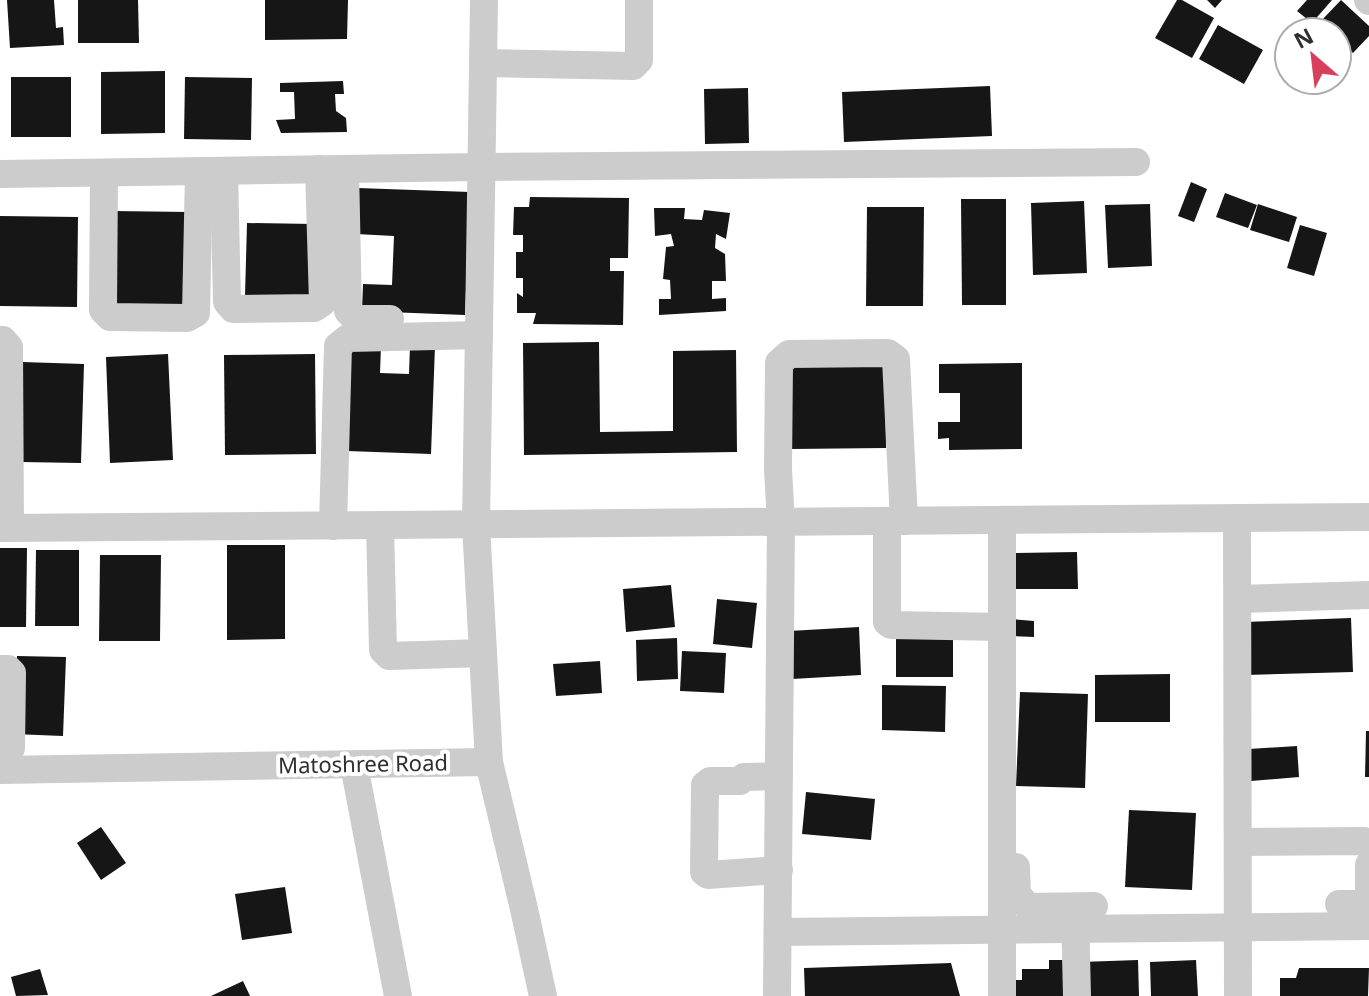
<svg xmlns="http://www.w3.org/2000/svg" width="1369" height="996" viewBox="0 0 1369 996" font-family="'Noto Sans',sans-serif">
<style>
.building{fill:#161616}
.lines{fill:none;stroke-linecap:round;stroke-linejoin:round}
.minor{stroke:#ccc;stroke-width:28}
.labels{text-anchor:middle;stroke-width:8;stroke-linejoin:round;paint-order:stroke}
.street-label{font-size:22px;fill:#2f2f2f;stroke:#fff}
</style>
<rect width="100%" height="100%" fill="#fff"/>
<g class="building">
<path d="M7 0H54L56 28 63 27 64 45 10 48Z"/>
<path d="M78 0H138L139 43H78Z"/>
<path d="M265 0H348L347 39 265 40Z"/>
<path d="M1177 0H1182L1214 18 1192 58 1155 38Z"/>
<path d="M1207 0H1222L1215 8Z"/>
<path d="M1307 0H1332L1312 23 1297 11Z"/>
<path d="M1341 0 1369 26V36L1353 53 1337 38V32H1330L1320 22Z"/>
<path d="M1218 25 1263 50 1244 84 1199 59Z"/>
<path d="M165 71V133L101 134V72Z"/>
<rect x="11" y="77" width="60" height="60"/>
<path d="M185 77 252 78 251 140 184 139Z"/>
<path d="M343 81 344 94H335L336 111 346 118 347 132 281 133 276 120 295 119 294 92H280V83Z"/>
<path d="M990 86 992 136 844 142 842 92Z"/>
<path d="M748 88 749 143 705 144 704 89Z"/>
<path d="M1191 182 1207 189 1194 222 1178 216Z"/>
<path d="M358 188 470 192 465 315 362 311 363 284 392 285 394 236 356 234Z"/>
<path d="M1225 193 1257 205 1248 228 1216 217Z"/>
<path d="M530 197 629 198 628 258H610V271H624L623 325 533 324 536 313H517V293L523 297V278H516V252H523V235H513L514 207H529Z"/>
<path d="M961 199H1006V305H962Z"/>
<path d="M1084 201 1087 273 1033 275 1031 203Z"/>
<path d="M1150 204 1152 266 1108 268 1105 205Z"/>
<path d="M1258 204 1297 217 1289 242 1250 230Z"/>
<path d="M867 207H924L923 306H866Z"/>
<path d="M654 208H685L684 219 702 220 704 210 730 213 726 239 716 234 715 248 725 254 726 281H712V299L726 298V311L659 315V299H671L670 280 663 279 666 247 674 246 671 234 655 236Z"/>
<path d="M113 211 190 212 189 306 111 305Z"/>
<path d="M0 216 78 217 77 307 0 306Z"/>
<path d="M247 223 314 224 313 296H245Z"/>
<path d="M1300 225 1327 233 1314 276 1287 268Z"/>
<path d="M599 342 600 432 673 431V351L736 350 737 452 524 455 523 343Z"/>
<path d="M351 345 381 346 380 373 409 374 410 345 435 346 431 454 347 451Z"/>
<path d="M168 354 173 460 110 463 106 357Z"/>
<path d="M315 354 316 454 225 455 224 355Z"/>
<path d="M22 362 84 364 81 463 20 462Z"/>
<path d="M885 363 886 448 791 449 790 365Z"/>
<path d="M1022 363V449L949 450V438L938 439V422H960V393H939V364Z"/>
<path d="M227 545H285V639L227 640Z"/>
<path d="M0 548H27L26 627H0Z"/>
<path d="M36 550H79V626H35Z"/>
<path d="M1077 552 1078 589H1010V553Z"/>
<path d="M100 555H161L160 641H99Z"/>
<path d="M671 585 675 627 626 632 623 589Z"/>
<path d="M717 599 757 603 752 648 713 644Z"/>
<path d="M1351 618 1353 672 1246 675 1244 622Z"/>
<path d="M1011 619 1034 621V637L1010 636Z"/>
<path d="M859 627 861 675 792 679 789 631Z"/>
<path d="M677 638 678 679 637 681 636 640Z"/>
<rect x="896" y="638" width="57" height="39"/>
<path d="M682 651 726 653 724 693 680 691Z"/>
<path d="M17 656 66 657 63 736 13 734Z"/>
<path d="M600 661 602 693 556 696 553 664Z"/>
<path d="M1170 674V722H1095V675Z"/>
<path d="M882 685 946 686 945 732 882 730Z"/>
<path d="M1020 692 1088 694 1085 788 1016 786Z"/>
<path d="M1366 731H1369V777H1365Z"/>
<path d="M1297 746 1299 777 1251 781 1249 749Z"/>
<path d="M806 792 875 799 871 840 802 834Z"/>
<path d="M1129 810 1196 813 1192 890 1125 887Z"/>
<path d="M101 827 126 863 101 880 77 843Z"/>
<path d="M285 887 292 933 242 940 235 894Z"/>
<path d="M1049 960H1071L1072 996H1013V980H1022V969H1049Z"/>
<path d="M1138 960 1139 996H1081V962Z"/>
<path d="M1196 960 1198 996H1151L1150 962Z"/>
<path d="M951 963 960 996H805L804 968Z"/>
<path d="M1299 968H1369L1368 996H1280V978H1296Z"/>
<path d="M40 969 48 995 16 996 11 977Z"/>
<path d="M243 981 250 996H211Z"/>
</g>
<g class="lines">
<g class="minor">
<path d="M484 0 476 525 489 762 524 909 543 996"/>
<path d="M1368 0 1369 1"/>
<path d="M483 63 633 66 639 60V0"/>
<path d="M345 169 348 311 356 319H390"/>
<path d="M224 172 227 302 233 309 314 308 323 302 319 169"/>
<path d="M104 173 103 310 110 317 187 318 196 313 199 172"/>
<path d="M0 174 482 167 1136 162"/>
<path d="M0 340H3L9 347 10 528"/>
<path d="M1237 518 1238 996"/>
<path d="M1002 520V996"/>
<path d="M887 521V622L891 625 1002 627"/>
<path d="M380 525 383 650 389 656 483 653"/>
<path d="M333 526 338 346 348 338 479 335"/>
<path d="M0 528 1369 517"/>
<path d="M1238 599 1369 595"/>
<path d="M0 669H8L12 673 11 748 7 752H0"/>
<path d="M354 765 398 996"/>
<path d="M0 770 489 762"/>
<path d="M1238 842 1364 841 1369 845"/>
<path d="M1369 865V913"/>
<path d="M1016 867 1017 894 1028 907 1094 906"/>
<path d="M779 870 708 875 704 872 705 785 710 781H740L744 777 779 776"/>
<path d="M1339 904H1369"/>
<path d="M1075 913 1077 996"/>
<path d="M778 932 1369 926"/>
<path d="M777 996 781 522 778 469 779 363 789 354 888 353 896 359 904 521"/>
</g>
</g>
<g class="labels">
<g class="street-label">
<text transform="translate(363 764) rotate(-1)" y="8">Matoshree Road</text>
</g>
</g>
<g transform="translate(1313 56) rotate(332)"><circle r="38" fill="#ffffff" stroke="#acacac" stroke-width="2"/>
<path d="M0-6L14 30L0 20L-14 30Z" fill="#d83f5d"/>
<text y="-12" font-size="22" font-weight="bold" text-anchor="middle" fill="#2f2f2f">N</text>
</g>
</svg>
